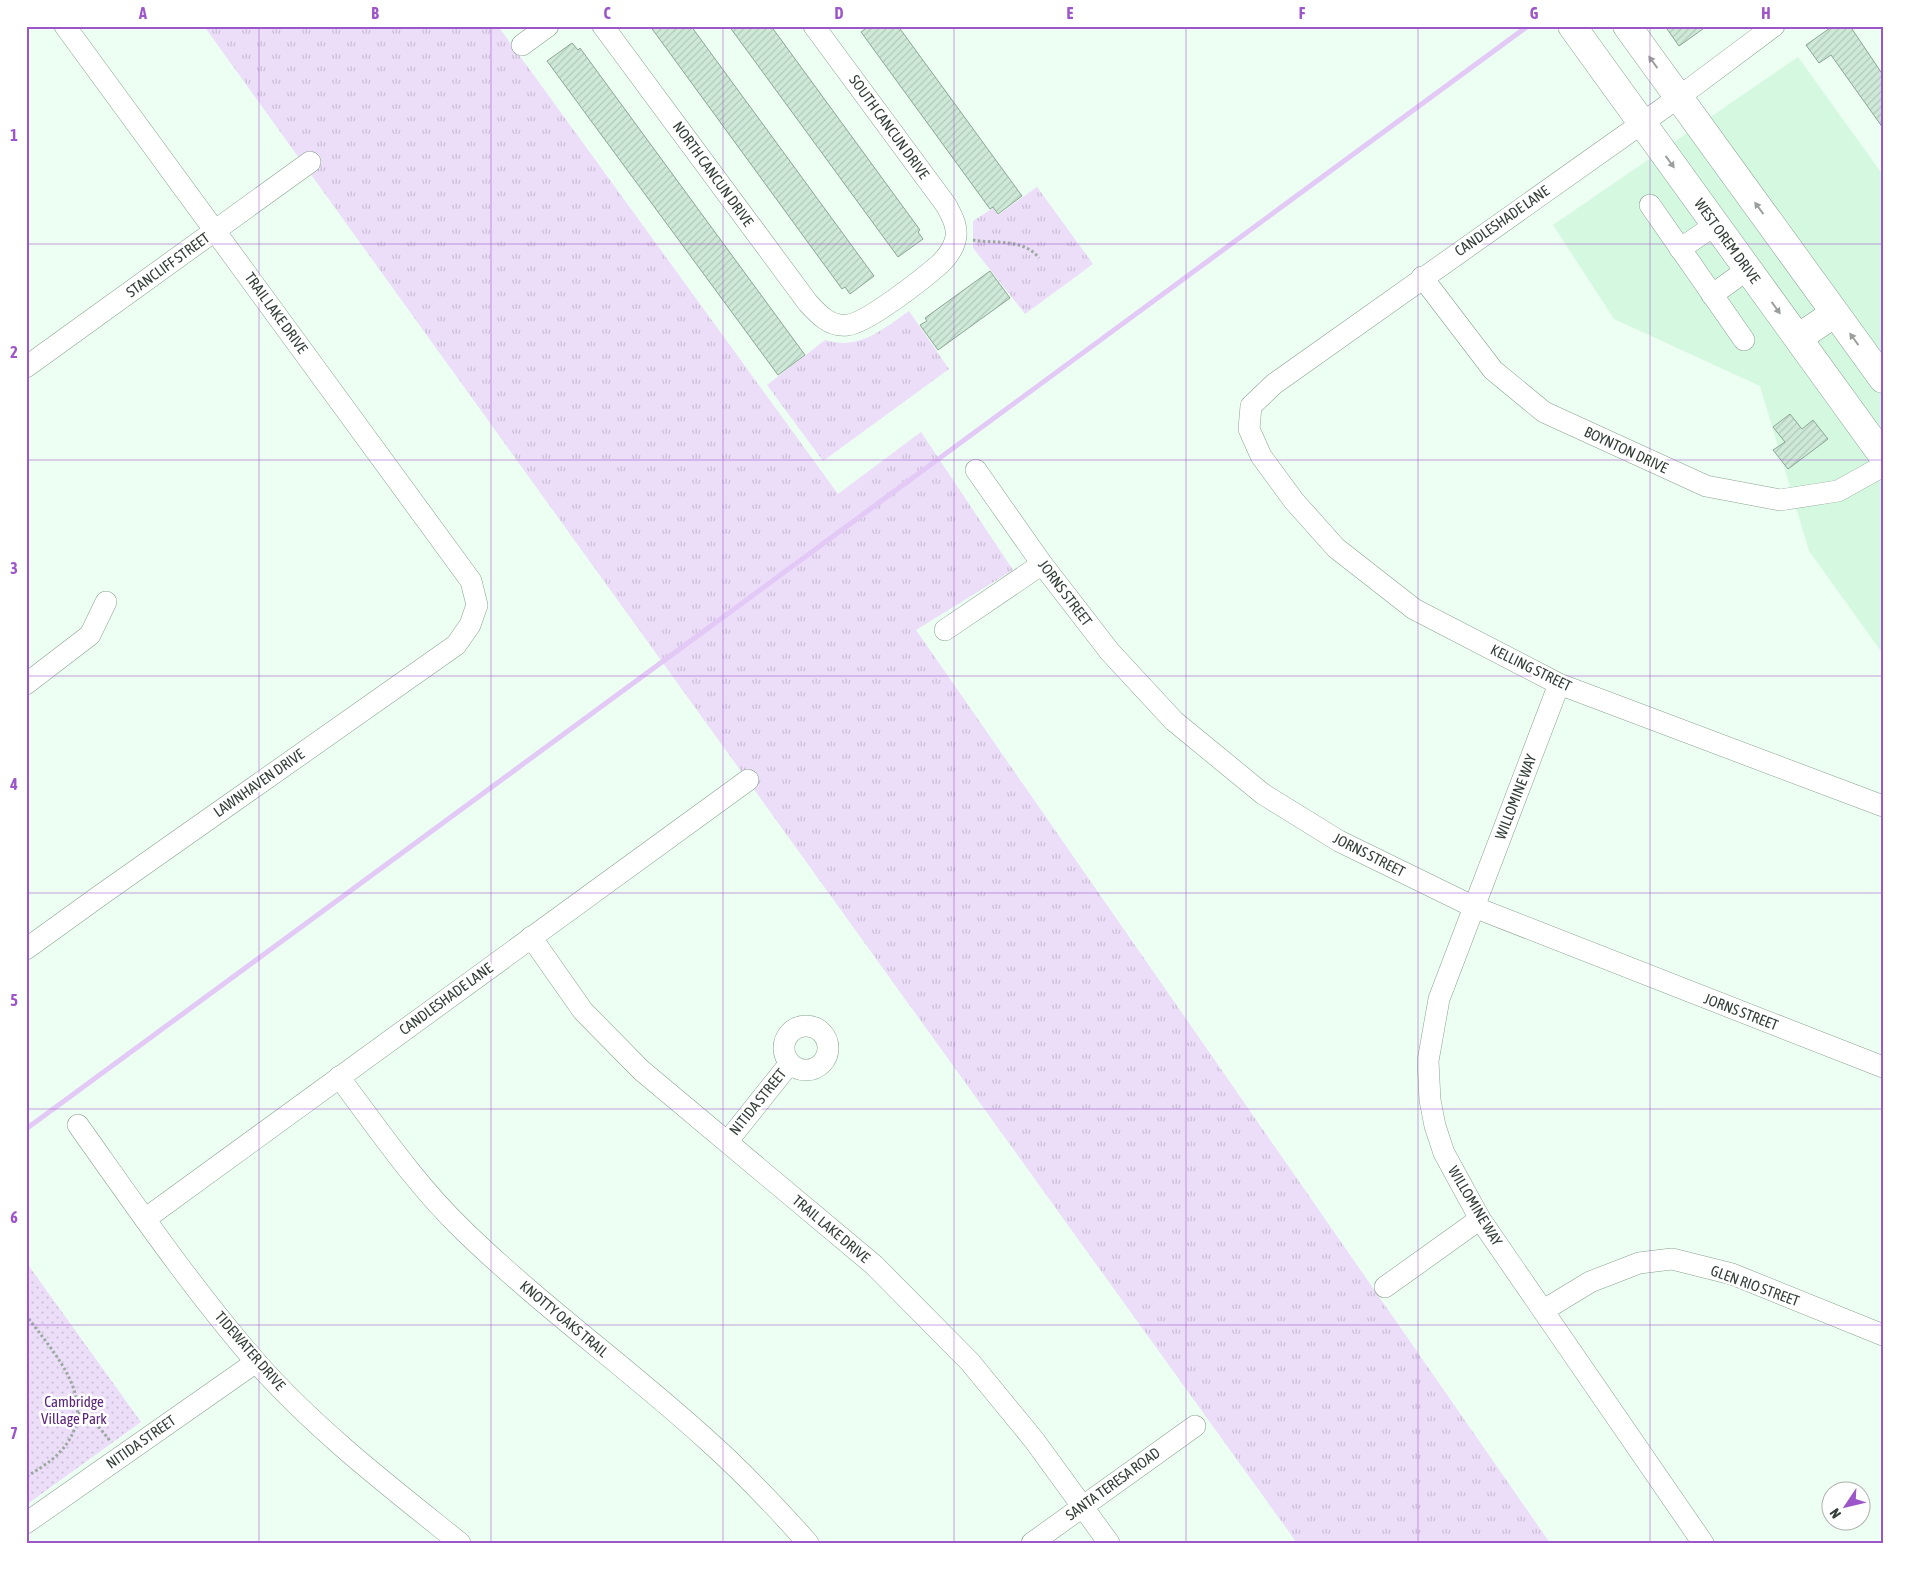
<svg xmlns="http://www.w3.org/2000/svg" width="1909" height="1569" viewBox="0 0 1909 1569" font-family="'Asap Condensed',sans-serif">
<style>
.built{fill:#d5f8e0}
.grass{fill:url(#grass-tufts)}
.park{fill:url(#park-dots)}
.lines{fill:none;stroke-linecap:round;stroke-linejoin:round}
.stream{stroke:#e2c9f6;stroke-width:5}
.building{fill:url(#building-hatch);stroke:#8ca695}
.minor-casing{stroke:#89a391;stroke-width:22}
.major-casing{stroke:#89a391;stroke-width:29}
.path{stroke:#9ba9a0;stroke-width:3;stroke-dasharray:2.5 2.5;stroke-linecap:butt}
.minor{stroke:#fff;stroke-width:21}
.major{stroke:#fff;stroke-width:28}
.oneway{fill:#9a9f9c}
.grid{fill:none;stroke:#9d56ca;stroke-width:1;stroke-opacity:0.55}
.labels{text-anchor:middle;stroke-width:5;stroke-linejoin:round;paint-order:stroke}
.street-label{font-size:15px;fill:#343f38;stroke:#fff}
.park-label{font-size:15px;fill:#5a257a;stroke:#fff}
.neatline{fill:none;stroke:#9d56ca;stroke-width:2}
.grid-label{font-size:16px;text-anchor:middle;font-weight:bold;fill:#9d56ca}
</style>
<defs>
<pattern id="grass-tufts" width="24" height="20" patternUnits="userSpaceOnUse" patternTransform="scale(1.25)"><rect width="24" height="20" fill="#ecddf9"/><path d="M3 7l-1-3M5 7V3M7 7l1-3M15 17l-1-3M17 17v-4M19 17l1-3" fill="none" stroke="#cbbfd6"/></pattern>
<pattern id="park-dots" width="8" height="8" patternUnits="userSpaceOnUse" patternTransform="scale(1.25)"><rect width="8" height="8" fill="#ecddf9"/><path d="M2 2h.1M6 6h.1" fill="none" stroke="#cbbfd6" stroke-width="1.8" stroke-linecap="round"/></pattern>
<pattern id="building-hatch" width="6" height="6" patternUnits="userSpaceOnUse" patternTransform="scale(1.25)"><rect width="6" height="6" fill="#cee9d7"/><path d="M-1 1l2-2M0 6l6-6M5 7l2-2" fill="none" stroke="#b2c9b9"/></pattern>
</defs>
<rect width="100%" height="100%" fill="#edfef2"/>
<path class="built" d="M1798 57 1883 175V654L1809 551 1760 386 1614 319 1553 225Z"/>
<g class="grass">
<path d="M204 26H498L838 494 921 432 1013 570 916 630 1550 1543H1297Z"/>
<path d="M1037 187 1093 264 1025 314 973 248V221L993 208 998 215Z"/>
<path d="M909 311 949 369 823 461 767 385 825 340C859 351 883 329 909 311Z"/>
</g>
<path class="park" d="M26 1262 141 1422 26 1505Z"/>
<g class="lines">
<path class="stream" d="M26 1129 1528 26"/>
</g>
<g class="building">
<path d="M650 26H691L874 276 850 294 845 287 842 289Z"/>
<path d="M729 26H771L920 230 918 232 923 239 898 257Z"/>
<path d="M869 26H898L1022 196 998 214 993 207 990 209 861 32Z"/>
<path d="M1665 26H1707L1679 46Z"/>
<path d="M1833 26H1850L1883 75V128L1831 55 1819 63 1806 45Z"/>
<path d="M572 43 578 50 580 48 805 355 778 375 547 61Z"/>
<path d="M990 271 1010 298 938 350 920 325 927 321 925 318Z"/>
<path d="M1790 414 1802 429 1813 420 1828 439 1788 469 1773 450 1785 442 1773 427Z"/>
</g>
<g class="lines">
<defs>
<g id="minor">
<path d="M603 26 808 303C819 315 830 327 847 325 866 324 924 278 940 264 946 258 953 249 955 241 959 228 952 216 946 205L814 26"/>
<path d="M1774 26 1679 97 1274 384 1251 406 1249 429 1261 456 1294 501 1336 548 1414 609 1559 684 1883 806"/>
<path d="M522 45 548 26"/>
<path d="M1650 205 1744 340"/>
<path d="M1680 249 1715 225"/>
<path d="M1422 277 1493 370 1544 412 1706 486 1780 500 1838 491 1883 466"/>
<path d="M1712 295 1748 269"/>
<path d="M26 367 310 162"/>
<path d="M976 470 1042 564 1110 652 1174 721 1263 794 1339 841 1474 907 1883 1067"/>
<path d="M945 630 1042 564"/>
<path d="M26 684 90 635 106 602"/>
<path d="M1559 684 1439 999 1428 1061 1430 1100 1435 1126 1444 1153 1480 1219 1703 1543"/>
<path d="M531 937 583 1011 641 1070 874 1265 970 1362 1034 1440 1109 1543"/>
<path d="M26 949 98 897 456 645 470 625 477 605 471 581 65 26"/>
<circle cx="806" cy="1048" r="22"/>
<path d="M339 1077C378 1129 416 1185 463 1230 540 1305 628 1368 707 1440 743 1472 776 1507 808 1543"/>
<path d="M78 1125C135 1205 191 1287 256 1362 316 1430 389 1486 460 1543"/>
<path d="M727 1142 790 1063"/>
<path d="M145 1219 748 780"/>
<path d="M1385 1287 1480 1219"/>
<path d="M1544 1310 1590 1282 1639 1263 1672 1259 1732 1274 1883 1335"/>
<path d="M26 1523 256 1362"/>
<path d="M1032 1543 1195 1426"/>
</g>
<g id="major">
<path d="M1572 26 1883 456"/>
<path d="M1627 26 1883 379"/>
<path d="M1798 338 1835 313"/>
</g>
</defs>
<use href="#minor" class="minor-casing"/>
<use href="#major" class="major-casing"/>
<g class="path">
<path d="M973 240C995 244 1023 238 1039 258"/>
<path d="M26 1315C55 1355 104 1404 60 1452 51 1462 37 1470 26 1477"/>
<path d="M78 1413 94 1421 111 1442"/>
</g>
<use href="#minor" class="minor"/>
<use href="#major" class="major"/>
</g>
<defs><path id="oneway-solid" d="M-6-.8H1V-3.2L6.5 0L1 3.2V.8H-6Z" transform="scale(1.25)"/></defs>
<g class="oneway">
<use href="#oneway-solid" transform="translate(1653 62) rotate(-126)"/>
<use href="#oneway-solid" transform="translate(1670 162) rotate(54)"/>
<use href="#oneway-solid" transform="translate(1759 208) rotate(-126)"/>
<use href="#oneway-solid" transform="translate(1776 308) rotate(54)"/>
<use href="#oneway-solid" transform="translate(1854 339) rotate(-126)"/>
</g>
<path class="grid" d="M259 26V1543M491 26V1543M723 26V1543M954 26V1543M1186 26V1543M1418 26V1543M1650 26V1543M26 244H1883M26 460H1883M26 676H1883M26 893H1883M26 1109H1883M26 1325H1883"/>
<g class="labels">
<g class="street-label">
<text transform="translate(889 127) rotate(54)" y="5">SOUTH CANCUN DRIVE</text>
<text transform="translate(713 174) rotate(54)" y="5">NORTH CANCUN DRIVE</text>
<text transform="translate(1502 221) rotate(-35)" y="5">CANDLESHADE LANE</text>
<text transform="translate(1727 241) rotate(54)" y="5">WEST OREM DRIVE</text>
<text transform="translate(168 265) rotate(-36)" y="5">STANCLIFF STREET</text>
<text transform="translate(276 313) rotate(54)" y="5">TRAIL LAKE DRIVE</text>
<text transform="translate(1626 450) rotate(25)" y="5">BOYNTON DRIVE</text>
<text transform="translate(1065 593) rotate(53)" y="5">JORNS STREET</text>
<text transform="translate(1531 668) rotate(26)" y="5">KELLING STREET</text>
<text transform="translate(259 783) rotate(-35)" y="5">LAWNHAVEN DRIVE</text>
<text transform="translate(1516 797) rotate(-69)" y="5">WILLOMINE WAY</text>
<text transform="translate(1369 855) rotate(27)" y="5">JORNS STREET</text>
<text transform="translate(446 999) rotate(-36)" y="5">CANDLESHADE LANE</text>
<text transform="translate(1741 1012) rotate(21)" y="5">JORNS STREET</text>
<text transform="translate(758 1102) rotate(-51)" y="5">NITIDA STREET</text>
<text transform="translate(1475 1206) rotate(59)" y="5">WILLOMINE WAY</text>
<text transform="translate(831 1229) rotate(40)" y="5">TRAIL LAKE DRIVE</text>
<text transform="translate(1755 1286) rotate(20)" y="5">GLEN RIO STREET</text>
<text transform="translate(564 1319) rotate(40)" y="5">KNOTTY OAKS TRAIL</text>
<text transform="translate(250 1351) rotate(49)" y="5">TIDEWATER DRIVE</text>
<text transform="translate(141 1442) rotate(-35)" y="5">NITIDA STREET</text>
<text transform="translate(1113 1484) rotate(-36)" y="5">SANTA TERESA ROAD</text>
</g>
<g class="park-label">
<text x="74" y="1407">Cambridge<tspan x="74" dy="17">Village Park</tspan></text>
</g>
</g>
<rect width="1909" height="1569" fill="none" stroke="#ffffff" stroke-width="55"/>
<g transform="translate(1846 1506) rotate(235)"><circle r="24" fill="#ffffff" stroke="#aeb2af"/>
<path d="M0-4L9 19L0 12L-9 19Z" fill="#9d56ca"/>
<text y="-8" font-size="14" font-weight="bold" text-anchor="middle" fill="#343f38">N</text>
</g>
<rect x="28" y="28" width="1854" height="1514" class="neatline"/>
<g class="grid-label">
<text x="143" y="19">A</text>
<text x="375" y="19">B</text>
<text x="607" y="19">C</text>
<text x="839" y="19">D</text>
<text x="1070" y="19">E</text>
<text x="1302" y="19">F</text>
<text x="1534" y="19">G</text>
<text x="1766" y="19">H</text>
<text x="14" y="141">1</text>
<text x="14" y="358">2</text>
<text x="14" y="574">3</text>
<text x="14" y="790">4</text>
<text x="14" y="1006">5</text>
<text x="14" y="1223">6</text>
<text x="14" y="1439">7</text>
</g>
</svg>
